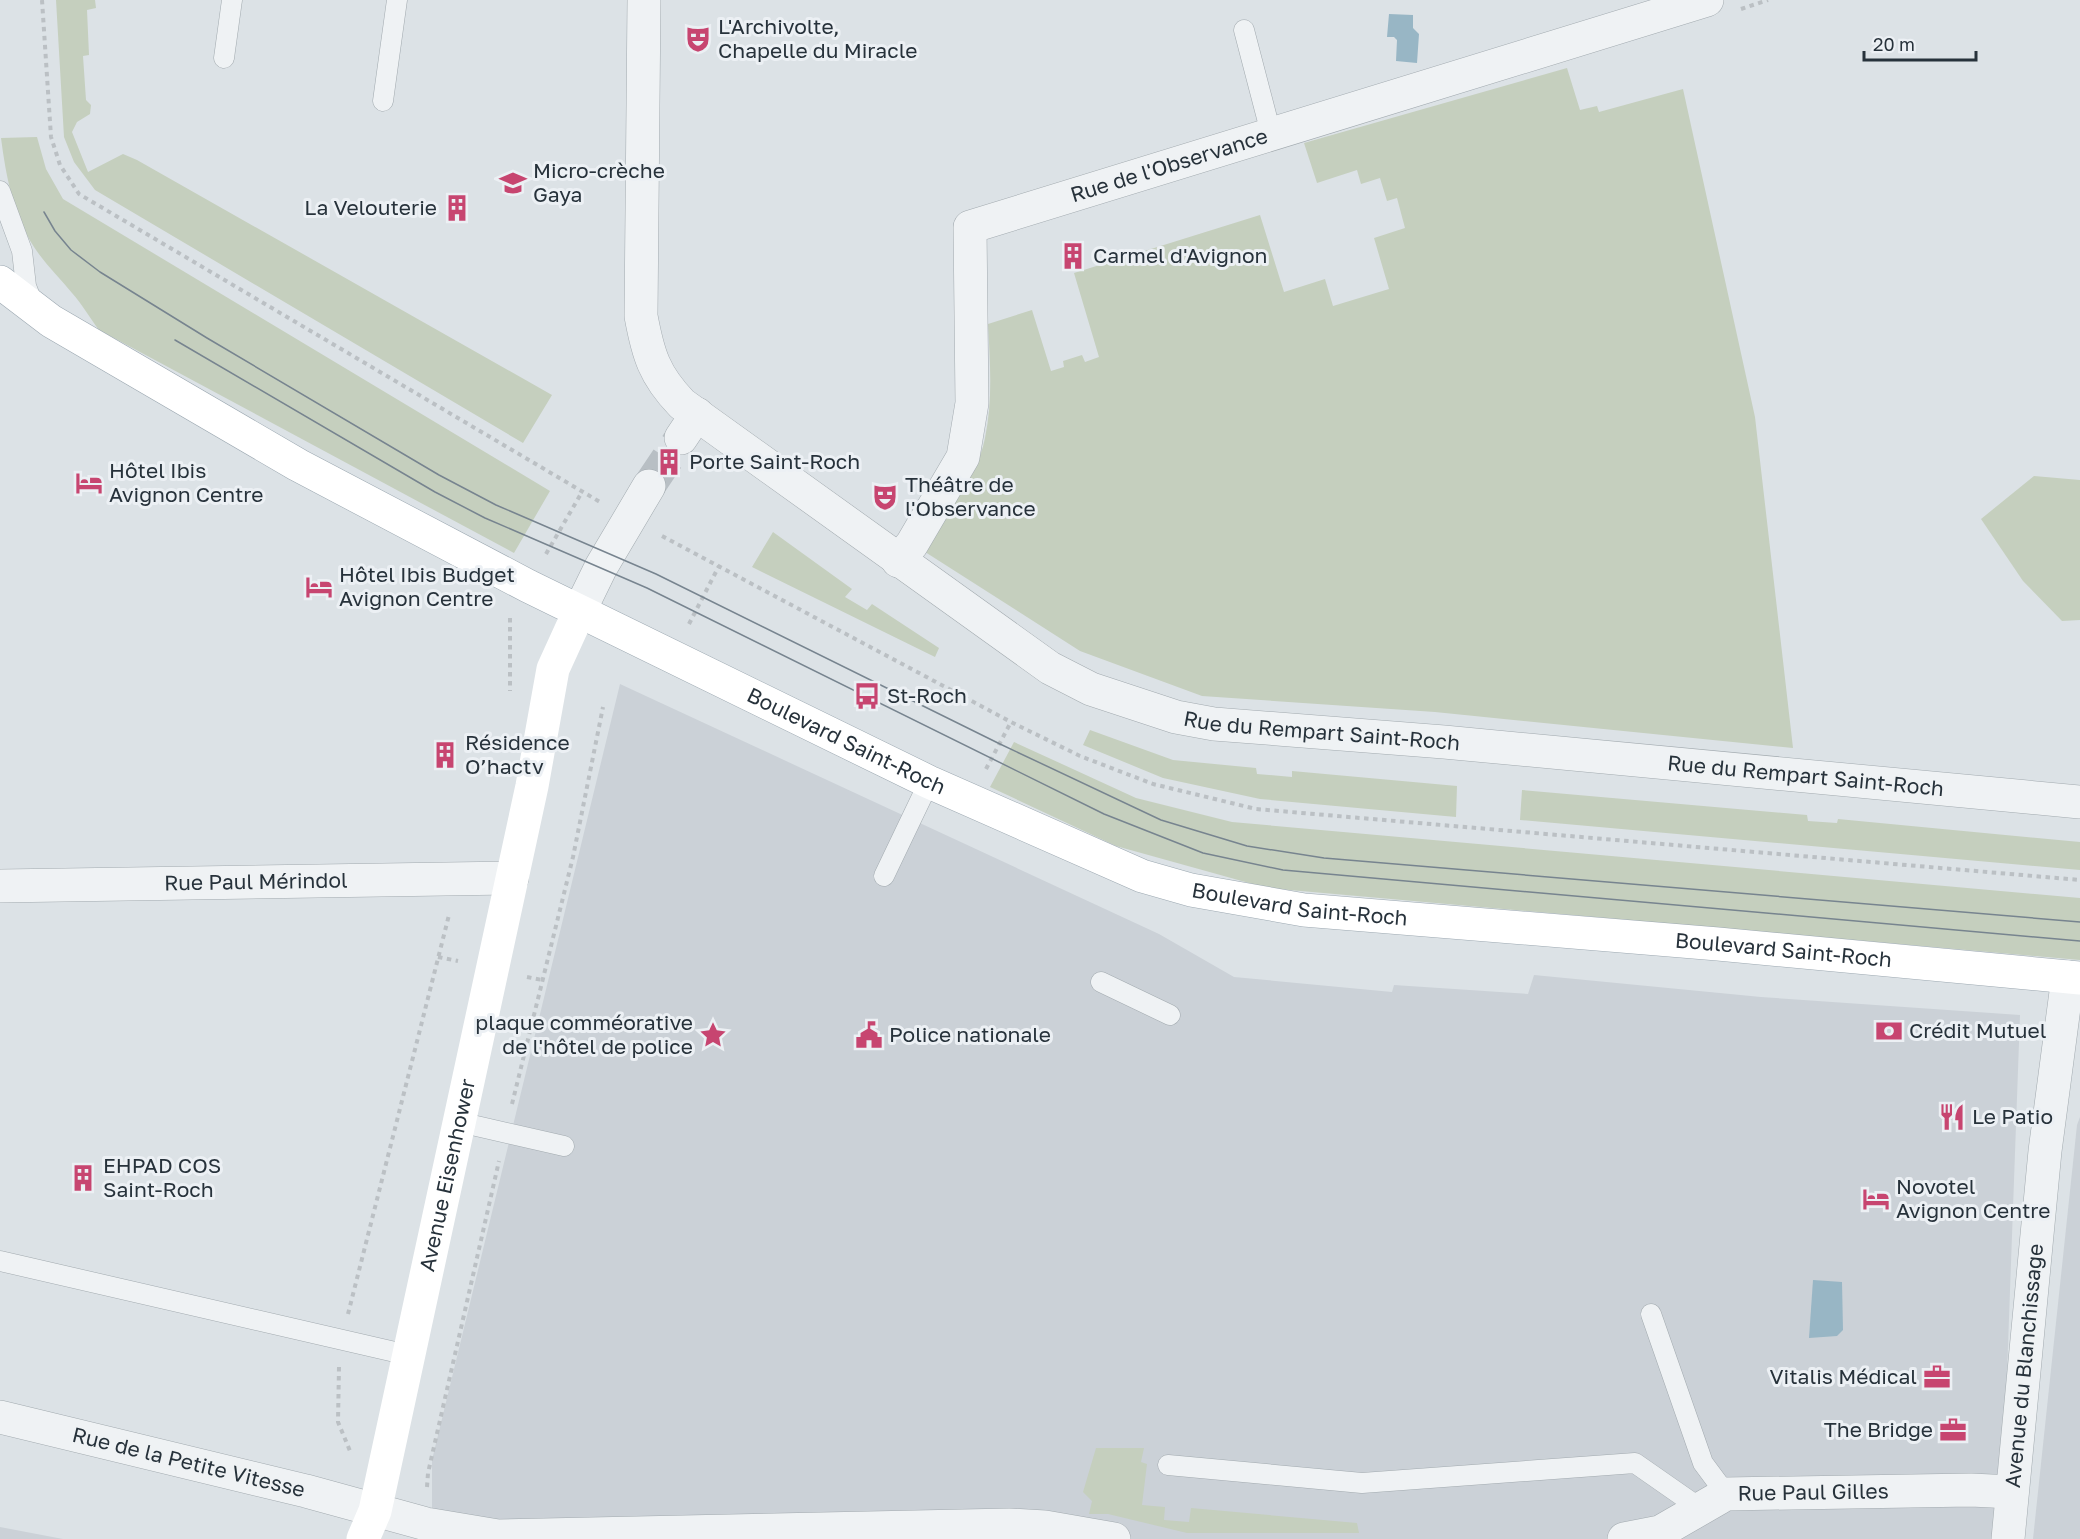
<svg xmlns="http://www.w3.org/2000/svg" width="2080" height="1539" viewBox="0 0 2080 1539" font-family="'Golos Text',sans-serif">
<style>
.built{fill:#cbd1d7}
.green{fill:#c5cfbe}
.water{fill:#98b6c5}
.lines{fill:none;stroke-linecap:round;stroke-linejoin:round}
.street-tunnel{stroke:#b8bfc4;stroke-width:33;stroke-dasharray:33 16;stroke-linecap:butt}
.lane-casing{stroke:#a2aaaf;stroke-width:21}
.street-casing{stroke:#a2aaaf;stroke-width:34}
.primary-casing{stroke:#9ca8b1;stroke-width:34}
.path{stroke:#bbc0c4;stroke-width:4;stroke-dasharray:4.5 4.5;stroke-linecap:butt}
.lane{stroke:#eff2f4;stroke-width:20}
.street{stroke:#eff2f4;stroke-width:33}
.secondary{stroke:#fff;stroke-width:33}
.primary{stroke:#fff;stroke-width:33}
.tram{stroke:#77848f;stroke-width:1.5}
.labels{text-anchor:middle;stroke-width:6;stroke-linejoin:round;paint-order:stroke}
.poi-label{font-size:21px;fill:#27323b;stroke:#ecf0f4;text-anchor:start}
.street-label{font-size:21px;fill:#27323b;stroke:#ecf0f4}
</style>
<rect width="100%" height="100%" fill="#dce2e6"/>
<g class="built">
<path d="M620 684 1159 934 1234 977 1392 992 1394 985 1528 994 1534 975 1761 997 2020 1015 2001 1539H432V1460Z"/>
<path d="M2080 1117V1539H2033L2077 1125Z"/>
<path d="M0 1527 63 1539H0Z"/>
</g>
<g class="green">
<path d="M56 0H95L96 8 87 10 89 55 83 56 86 100 91 105 90 114 77 122 72 132 88 172 123 154 137 160 552 395 523 443 95 190 74 162 64 137Z"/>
<path d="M1567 68 1580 110 1597 106 1599 112 1683 89 1755 417 1793 748 1435 712 1202 696 1080 651 922 550C943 518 978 476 985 438 993 400 990 362 988 324L1032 310 1051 371 1064 367 1063 361 1082 355 1085 362 1099 357 1074 273 1260 215 1284 292 1325 279 1333 306 1389 289 1374 238 1405 228 1397 198 1387 201 1380 178 1361 184 1357 170 1317 183 1304 143Z"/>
<path d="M37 137 46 169 63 199 550 491 514 553 99 330C90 318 82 304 72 293 59 277 45 264 34 247 13 214 6 176 1 138Z"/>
<path d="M2034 476 2080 480V620L2062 621 2023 581 1981 519Z"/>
<path d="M773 532 852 589 845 597 867 610 872 604 939 648 935 657 752 567Z"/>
<path d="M1090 730 1173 760 1256 768 1257 774 1292 777V771L1457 786 1456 817 1260 799 1163 778 1083 745Z"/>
<path d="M1014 742 1136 798 1232 822 2080 898V960L1267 888 1116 846 990 787Z"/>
<path d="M1522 790 1807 815 1808 821 1837 823 1838 819 2080 842V870L1520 820Z"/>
<path d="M1096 1448H1144L1141 1462 1147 1464 1142 1505 1165 1507 1164 1520 1189 1522 1191 1508 1357 1523 1359 1533H1187L1108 1514H1089L1092 1501 1083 1492Z"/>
</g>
<g class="water">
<path d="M1389 14 1413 15V28L1419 34 1417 63 1396 61 1397 40 1394 37H1387Z"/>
<path d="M1813 1280 1842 1282 1843 1330 1837 1336 1809 1338Z"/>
</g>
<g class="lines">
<path class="street-tunnel" d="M649 486 681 438"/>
<defs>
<g id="lane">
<path d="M1244 30 1268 122 1275 133"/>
<path d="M224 58 232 0"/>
<path d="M383 101 397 0"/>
<path d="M0 191 22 251 26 286 33 304"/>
<path d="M884 876 929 782"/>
<path d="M1101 982 1170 1015"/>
<path d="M459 1122 564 1146"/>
<path d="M0 1261 408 1355"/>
<path d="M1651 1314 1703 1463 1726 1494"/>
<path d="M1168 1465 1362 1483 1635 1463 1701 1509"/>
</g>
<g id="street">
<path id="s1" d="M644 0 641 316C648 354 654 375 682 404L1050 668 1091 689 1176 717 1214 724 1444 742 2080 802"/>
<path d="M681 438 697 414"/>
<path id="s2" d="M898 561 912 544 963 457 972 403 970 227 1707 0"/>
<path d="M579 612 601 567 649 486"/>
<path id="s3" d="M0 886 512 878"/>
<path id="s4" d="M0 1417 306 1491 426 1524 498 1536 1009 1525 1045 1527 1114 1539"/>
<path id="s5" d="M1624 1539 1660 1532 1726 1494 1971 1490 2012 1492"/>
<path id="s6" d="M2008 1539 2045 1151 2068 977"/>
</g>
<g id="primary">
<path id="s8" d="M0 282 51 321 298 465 528 586 929 782 1142 876 1191 890 1304 910 1718 944 2080 978"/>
</g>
</defs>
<use href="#lane" class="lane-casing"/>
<use href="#street" class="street-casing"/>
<use href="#primary" class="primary-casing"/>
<g class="path">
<path d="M42 0 51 137 60 165 79 194 600 502"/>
<path d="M1741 9 1768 0"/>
<path d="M662 536 1011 722 1080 756 1153 784 1256 809 2080 880"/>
<path d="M546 554 582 492"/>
<path d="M510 618V691"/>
<path d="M689 624 719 566"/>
<path d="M986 769 1011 722"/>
<path d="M438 957 458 961"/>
<path d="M527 977 542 980"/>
<path d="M512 1104 573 857 603 707"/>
<path d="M348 1314 449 915"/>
<path d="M339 1367 338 1422 350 1451"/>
<path d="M427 1487 428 1473 499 1161"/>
</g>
<use href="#lane" class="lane"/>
<use href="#street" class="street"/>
<path class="secondary" id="s7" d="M363 1539 375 1511 532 786 553 669 579 612"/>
<use href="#primary" class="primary"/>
<g class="tram">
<path d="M44 212 55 231 71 250 100 272 207 338 439 475 496 505 656 574 1000 744 1161 820 1247 846 1324 858 2080 922"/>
<path d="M175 340 435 492 485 518 647 588 1104 814 1203 853 1283 870 2080 941"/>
</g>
</g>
<defs>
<symbol id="theatre-bare" viewBox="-9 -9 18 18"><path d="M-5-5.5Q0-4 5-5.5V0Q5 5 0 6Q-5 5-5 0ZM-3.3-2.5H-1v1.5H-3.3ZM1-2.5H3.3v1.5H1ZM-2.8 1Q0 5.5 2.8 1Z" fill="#c74570" stroke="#ecf0f4" stroke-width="2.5" paint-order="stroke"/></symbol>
<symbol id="school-bare" viewBox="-9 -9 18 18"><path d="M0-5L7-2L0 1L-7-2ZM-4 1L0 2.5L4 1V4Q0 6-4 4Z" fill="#c74570" stroke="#ecf0f4" stroke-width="2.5" paint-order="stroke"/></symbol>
<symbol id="building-bare" viewBox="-9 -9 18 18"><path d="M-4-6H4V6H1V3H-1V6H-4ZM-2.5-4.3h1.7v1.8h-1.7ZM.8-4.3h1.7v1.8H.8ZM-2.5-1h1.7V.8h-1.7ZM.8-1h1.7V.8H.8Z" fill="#c74570" stroke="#ecf0f4" stroke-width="2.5" paint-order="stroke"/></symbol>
<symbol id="hotel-bare" viewBox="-9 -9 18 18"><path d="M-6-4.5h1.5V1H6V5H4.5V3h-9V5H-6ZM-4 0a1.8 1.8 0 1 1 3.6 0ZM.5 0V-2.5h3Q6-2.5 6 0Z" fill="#c74570" stroke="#ecf0f4" stroke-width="2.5" paint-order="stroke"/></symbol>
<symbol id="bus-bare" viewBox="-9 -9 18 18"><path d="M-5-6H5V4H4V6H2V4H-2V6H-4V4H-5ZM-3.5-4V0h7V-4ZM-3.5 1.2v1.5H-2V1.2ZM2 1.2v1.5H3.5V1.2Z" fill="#c74570" stroke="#ecf0f4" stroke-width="2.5" paint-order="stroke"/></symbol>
<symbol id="bank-bare" viewBox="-9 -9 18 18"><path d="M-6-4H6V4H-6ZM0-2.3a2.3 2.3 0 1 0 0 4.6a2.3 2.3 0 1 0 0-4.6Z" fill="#c74570" stroke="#ecf0f4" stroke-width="2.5" paint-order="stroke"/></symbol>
<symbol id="sight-bare" viewBox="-9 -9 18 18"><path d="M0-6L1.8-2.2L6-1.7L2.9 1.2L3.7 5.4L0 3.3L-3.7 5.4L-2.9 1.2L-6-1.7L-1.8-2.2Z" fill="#c74570" stroke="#ecf0f4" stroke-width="2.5" paint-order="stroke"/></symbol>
<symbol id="civic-bare" viewBox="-9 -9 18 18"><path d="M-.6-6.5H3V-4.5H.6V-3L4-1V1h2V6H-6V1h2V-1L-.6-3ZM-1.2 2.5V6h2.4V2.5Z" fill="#c74570" stroke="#ecf0f4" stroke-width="2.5" paint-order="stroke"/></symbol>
<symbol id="restaurant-bare" viewBox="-9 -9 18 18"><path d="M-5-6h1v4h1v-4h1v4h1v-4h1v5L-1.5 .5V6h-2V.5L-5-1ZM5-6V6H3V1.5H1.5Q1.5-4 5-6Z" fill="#c74570" stroke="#ecf0f4" stroke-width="2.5" paint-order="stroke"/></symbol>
<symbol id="office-bare" viewBox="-9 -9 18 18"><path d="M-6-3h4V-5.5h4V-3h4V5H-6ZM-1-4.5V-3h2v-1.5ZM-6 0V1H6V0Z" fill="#c74570" stroke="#ecf0f4" stroke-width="2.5" paint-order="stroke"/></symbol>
</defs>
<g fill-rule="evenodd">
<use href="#theatre-bare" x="679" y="20" width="38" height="38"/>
<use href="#school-bare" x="494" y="164" width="38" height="38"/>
<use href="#building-bare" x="438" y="189" width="38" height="38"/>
<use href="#building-bare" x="1054" y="237" width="38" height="38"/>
<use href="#building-bare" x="650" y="443" width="38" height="38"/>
<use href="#hotel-bare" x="70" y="464" width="38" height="38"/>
<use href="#theatre-bare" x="866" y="478" width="38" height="38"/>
<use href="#hotel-bare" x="300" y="568" width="38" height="38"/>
<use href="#bus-bare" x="848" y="677" width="38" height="38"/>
<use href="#building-bare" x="426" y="736" width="38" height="38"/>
<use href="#bank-bare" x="1870" y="1012" width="38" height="38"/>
<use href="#sight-bare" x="694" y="1016" width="38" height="38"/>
<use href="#civic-bare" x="850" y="1016" width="38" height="38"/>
<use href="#restaurant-bare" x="1933" y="1098" width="38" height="38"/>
<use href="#building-bare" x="64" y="1159" width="38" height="38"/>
<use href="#hotel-bare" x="1857" y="1180" width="38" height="38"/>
<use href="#office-bare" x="1918" y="1358" width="38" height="38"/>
<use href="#office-bare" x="1934" y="1411" width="38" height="38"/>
</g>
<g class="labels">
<g class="poi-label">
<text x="718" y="34">L'Archivolte,<tspan x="718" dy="24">Chapelle du Miracle</tspan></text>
<text x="533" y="178">Micro-crèche<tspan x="533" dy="24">Gaya</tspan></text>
<text x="437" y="215" text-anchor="end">La Velouterie</text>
<text x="1093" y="263">Carmel d'Avignon</text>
<text x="689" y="469">Porte Saint-Roch</text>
<text x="109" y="478">Hôtel Ibis<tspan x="109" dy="24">Avignon Centre</tspan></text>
<text x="905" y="492">Théâtre de<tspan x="905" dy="24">l'Observance</tspan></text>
<text x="339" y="582">Hôtel Ibis Budget<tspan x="339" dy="24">Avignon Centre</tspan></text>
<text x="887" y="703">St-Roch</text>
<text x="465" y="750">Résidence<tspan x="465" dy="24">O’hactv</tspan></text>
<text x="693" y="1030" text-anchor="end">plaque comméorative<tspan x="693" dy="24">de l'hôtel de police</tspan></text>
<text x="1909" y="1038">Crédit Mutuel</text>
<text x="889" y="1042">Police nationale</text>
<text x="1972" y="1124">Le Patio</text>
<text x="103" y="1173">EHPAD COS<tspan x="103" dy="24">Saint-Roch</tspan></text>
<text x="1896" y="1194">Novotel<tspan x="1896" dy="24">Avignon Centre</tspan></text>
<text x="1917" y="1384" text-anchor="end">Vitalis Médical</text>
<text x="1933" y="1437" text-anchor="end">The Bridge</text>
</g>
<g class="street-label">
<text dy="7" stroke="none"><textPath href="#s2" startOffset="562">Rue de l'Observance</textPath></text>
<text dy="7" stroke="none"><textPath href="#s1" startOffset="1150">Rue du Rempart Saint-Roch</textPath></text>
<text dy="7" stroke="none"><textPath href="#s8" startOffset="964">Boulevard Saint-Roch</textPath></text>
<text dy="7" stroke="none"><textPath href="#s1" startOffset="1636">Rue du Rempart Saint-Roch</textPath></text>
<text dy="7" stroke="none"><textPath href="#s3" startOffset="256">Rue Paul Mérindol</textPath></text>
<text dy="7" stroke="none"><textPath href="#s8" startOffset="1450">Boulevard Saint-Roch</textPath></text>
<text dy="7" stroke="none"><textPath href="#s8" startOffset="1936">Boulevard Saint-Roch</textPath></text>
<text dy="7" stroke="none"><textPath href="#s7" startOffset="374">Avenue Eisenhower</textPath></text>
<text dy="7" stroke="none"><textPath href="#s6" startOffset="174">Avenue du Blanchissage</textPath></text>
<text dy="7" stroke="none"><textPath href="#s4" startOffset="194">Rue de la Petite Vitesse</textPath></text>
<text dy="7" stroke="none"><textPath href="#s5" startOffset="200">Rue Paul Gilles</textPath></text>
</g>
</g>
<path d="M1864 51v9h112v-9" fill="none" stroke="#27323b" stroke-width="3"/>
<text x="1873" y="51" font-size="18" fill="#27323b" stroke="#ecf0f4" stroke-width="4.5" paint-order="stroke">20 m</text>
</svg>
